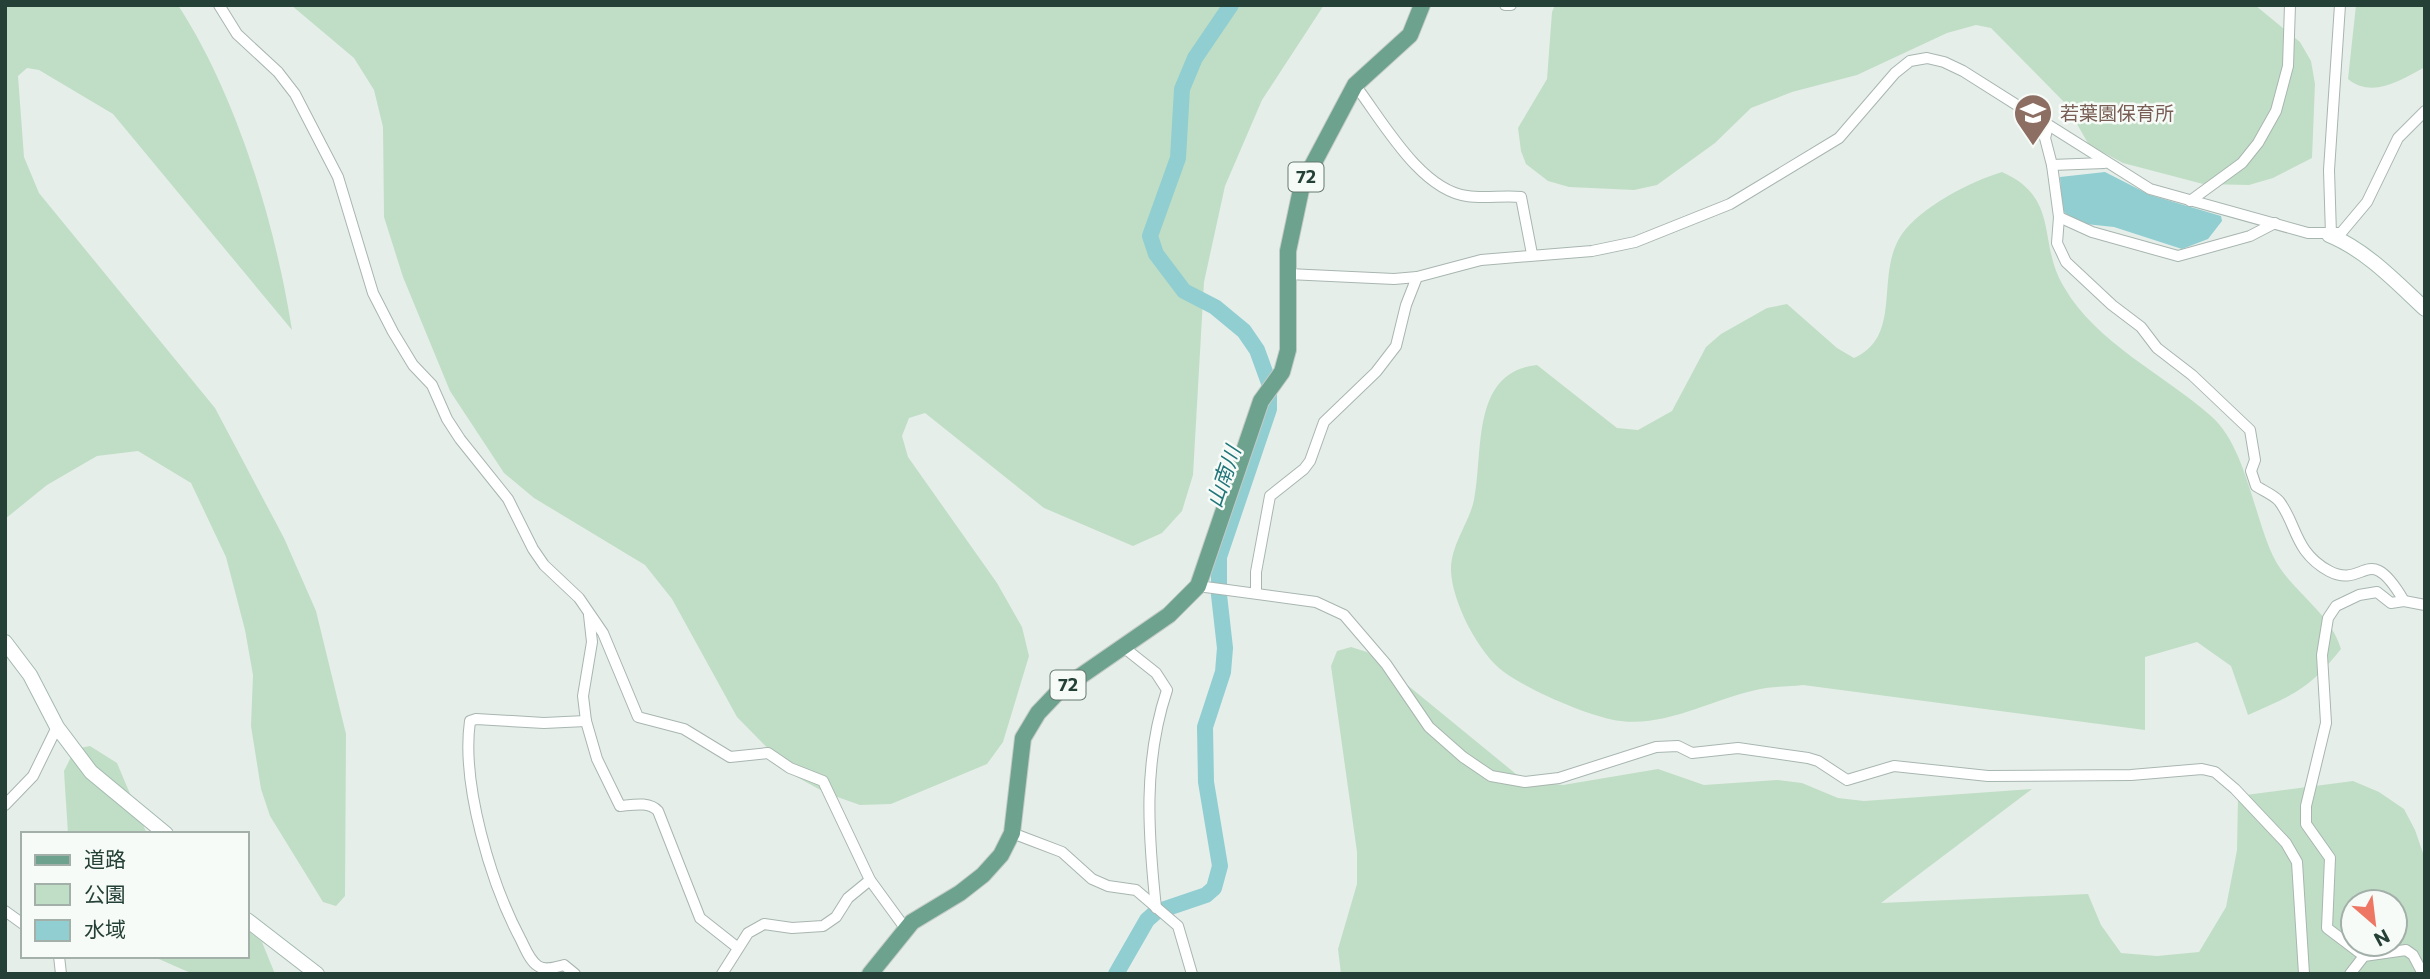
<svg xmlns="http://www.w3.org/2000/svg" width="2430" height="979" viewBox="0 0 2430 979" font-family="Commissioner,'Noto Sans JP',sans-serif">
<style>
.green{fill:#c0dec5;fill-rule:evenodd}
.water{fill:#90ced1}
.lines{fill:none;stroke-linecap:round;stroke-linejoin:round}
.river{stroke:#90ced1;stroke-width:16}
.street-casing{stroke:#a8b6b0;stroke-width:12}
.secondary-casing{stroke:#a4bab0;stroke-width:16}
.primary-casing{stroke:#c2cac7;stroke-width:18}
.street{stroke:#fff;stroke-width:10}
.secondary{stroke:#fff;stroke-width:14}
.primary{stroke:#6ca28e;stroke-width:16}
.labels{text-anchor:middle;stroke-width:5;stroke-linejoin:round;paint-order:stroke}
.shield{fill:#f7fbf8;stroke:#647870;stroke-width:2}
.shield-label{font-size:18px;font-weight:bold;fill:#254036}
.education-label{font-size:19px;fill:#785e54;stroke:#f7fbf8;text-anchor:start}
.water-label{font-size:21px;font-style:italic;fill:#20767b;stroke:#f7fbf8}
</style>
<rect width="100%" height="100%" fill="#e6eeea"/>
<g class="green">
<path d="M5 5H178C237 96 275 223 292 330L113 114 39 70 27 68 18 76 24 157 39 193 215 408 284 538 316 611 346 734 345 896 336 906 323 902 270 816 261 789 251 726 253 675 245 630 226 557 191 483 138 451 97 456 47 485 5 519Z"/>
<path d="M291 5H1324L1262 100 1225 186 1204 282 1193 475 1182 511 1162 533 1133 546 1044 508 925 413 909 418 902 436 908 457 997 583 1022 627 1029 656 1003 742 987 764 891 804 860 805 826 793 795 776 737 717 672 599 645 565 534 498 504 473 450 391 403 277 384 217 383 127 374 90 354 58Z"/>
<path d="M1555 5H2255L2300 42 2311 61 2315 84 2312 158 2273 178 2249 185 2203 184 2123 163 2089 145 2065 103 1991 28 1976 25 1947 33 1857 75 1792 92 1751 108 1715 143 1657 185 1634 190 1569 187 1548 181 1526 164 1521 151 1518 128 1547 79 1552 12Z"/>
<path d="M2356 5H2425V67C2401 80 2372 99 2348 79Z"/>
<path d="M2002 172C2061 198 2037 243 2064 287 2097 344 2164 374 2211 416 2245 445 2254 516 2273 556 2290 591 2330 611 2341 649 2308 690 2295 694 2248 715L2231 666 2197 642 2145 657V730L1803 685C1788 687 1771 686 1756 690 1713 699 1666 727 1621 721 1592 718 1528 690 1504 672 1479 654 1452 602 1451 571 1450 546 1469 523 1474 500 1484 452 1470 372 1537 365L1617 428 1638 430 1672 411 1706 347 1721 334 1767 308 1787 304 1837 348 1854 358C1904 336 1874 274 1902 234 1921 207 1971 181 2002 172Z"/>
<path d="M1351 647 1367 652 1516 774 1536 782 1563 785 1658 769 1704 785 1777 780 1802 783 1838 798 1864 801 2032 789 1881 903 2088 894 2101 925 2121 953 2157 956 2199 952 2226 907 2237 850 2238 796 2353 781 2379 792 2404 809 2415 830 2425 859V974H1341L1338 949 1357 884V852L1331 666 1337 651ZM2353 902H2395V944H2353Z"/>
<path d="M90 746 117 763 147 834H68L64 771 75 749Z"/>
<path d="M247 930 262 942 275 974H193L152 956H247Z"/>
</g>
<path class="water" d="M2105 172 2150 195 2221 216 2222 221 2208 239 2182 249 2114 227 2076 223 2062 210 2060 177Z"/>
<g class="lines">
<path class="river" d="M1116 974 1147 920 1156 912 1206 895 1214 888 1220 866 1206 782 1205 727 1223 672 1225 648 1219 595V557L1269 409V383L1257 350 1244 331 1215 307 1184 291 1156 254 1150 236 1178 158 1182 89 1195 58 1231 5"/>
<defs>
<g id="street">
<path d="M219 5 237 34 278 72 295 94 338 177 373 293 393 332 413 365 432 385 447 419 460 439 508 499 533 549 544 565 579 598 603 633 638 717 684 729 730 757 768 753 790 768 823 781 870 880 905 928"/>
<path d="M1505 5H1511"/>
<path d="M1355 85C1382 120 1420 190 1467 196 1485 199 1503 195 1521 197L1532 254"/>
<path d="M2048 126 2045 138 2052 165 2059 217 2057 243 2066 262 2112 305 2141 327 2157 348 2192 375 2250 430 2255 460 2251 471 2256 486C2262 490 2274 495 2279 501 2297 524 2294 552 2329 571 2365 590 2368 539 2404 601"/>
<path d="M2052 165 2104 163"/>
<path d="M2190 201 2242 163 2258 143 2276 111 2288 66 2290 5"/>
<path d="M2059 217 2092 232 2178 256 2250 236 2275 223"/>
<path d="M2331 235 2329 170 2340 5"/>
<path d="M1288 274 1394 279 1417 277 1481 260 1592 251 1635 242 1730 204 1839 138 1895 73 1910 61 1927 58 1944 62 1963 71 2150 189 2308 233H2341L2367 202 2398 138 2425 111"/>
<path d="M1198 586 1316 602 1344 615 1386 664 1429 727 1463 757 1491 776 1525 782 1559 778 1656 747 1678 746 1692 753 1738 748 1808 758 1818 761 1847 780 1894 766 1988 776 2131 775 2202 769 2215 772 2235 789 2286 843 2297 862 2304 974"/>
<path d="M1256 593V572L1270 496 1304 469 1310 461 1324 422 1376 372 1396 346 1406 305 1417 277"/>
<path d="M589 615 592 642 583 696 586 721 597 759 620 806C632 805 649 801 658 811L700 918 738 948"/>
<path d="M1122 646 1156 673 1167 690C1143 762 1148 833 1156 908"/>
<path d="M5 805 33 776 57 727"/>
<path d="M1012 833 1062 852 1092 879 1108 886 1136 890 1178 926 1192 974"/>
<path d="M5 911 23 924"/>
<path d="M59 956 61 974"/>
<path d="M2364 956 2327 928 2330 858 2306 824V806L2326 723 2322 655 2328 618 2336 606 2359 595 2377 592 2391 603 2404 601 2425 605"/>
<path d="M575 974 564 965C556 967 546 971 538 966 530 961 525 948 521 940 491 884 461 784 470 721L476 719 544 723 586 721"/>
<path d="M722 974 748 933 764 924 792 928 823 926 836 917 848 898 870 880"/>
<path d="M2350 974 2364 956 2406 950 2413 955 2423 974"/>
</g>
<g id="secondary">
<path d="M2329 235C2366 250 2396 282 2425 309"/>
<path d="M5 642 30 675 57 727 91 772 166 834"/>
<path d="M247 920 317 974"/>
</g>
<path id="primary" d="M870 974 912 922 960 893 983 875 1001 855 1012 833 1023 738 1038 713 1059 691 1169 615 1198 586 1261 401 1282 372 1288 350V251L1302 185 1355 85 1410 35 1422 5"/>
</defs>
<use href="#street" class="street-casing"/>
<use href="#secondary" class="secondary-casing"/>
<use href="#primary" class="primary-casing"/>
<use href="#street" class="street"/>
<use href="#secondary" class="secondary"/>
<use href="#primary" class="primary"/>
</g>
<defs>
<symbol id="school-pin" viewBox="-11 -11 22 30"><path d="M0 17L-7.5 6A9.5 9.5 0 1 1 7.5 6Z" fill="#8d6e63" stroke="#f7fbf8"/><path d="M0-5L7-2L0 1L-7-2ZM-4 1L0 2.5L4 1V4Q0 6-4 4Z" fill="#fff"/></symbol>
</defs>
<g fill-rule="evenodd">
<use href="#school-pin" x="2011" y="91" width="44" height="60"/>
</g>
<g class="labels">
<g class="shield">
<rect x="1288.5" y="162.5" width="35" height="29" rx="5"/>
<rect x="1050.5" y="670.5" width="35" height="29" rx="5"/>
</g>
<g class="shield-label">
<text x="1306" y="183">72</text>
<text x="1068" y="691">72</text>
</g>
<g class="education-label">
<text x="2060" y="120">若葉園保育所</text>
</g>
<g class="water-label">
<text transform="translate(1224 477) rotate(-71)" y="7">山南川</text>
</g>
</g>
<rect width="2430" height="979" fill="none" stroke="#254036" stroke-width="14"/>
<rect x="21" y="832" width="228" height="126" fill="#f7fbf8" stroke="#a3b0aa" stroke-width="2"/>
<rect x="35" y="855" width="35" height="10" fill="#6ca28e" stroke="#a3b0aa" stroke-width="2"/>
<text x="84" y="867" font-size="21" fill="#254036">道路</text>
<rect x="35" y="884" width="35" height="21" fill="#c0dec5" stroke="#a3b0aa" stroke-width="2"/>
<text x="84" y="902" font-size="21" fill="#254036">公園</text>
<rect x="35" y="920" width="35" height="21" fill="#90ced1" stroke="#a3b0aa" stroke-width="2"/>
<text x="84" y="937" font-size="21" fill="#254036">水域</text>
<g transform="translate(2374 923) rotate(152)"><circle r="33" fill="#f7fbf8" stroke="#a3b0aa" stroke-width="2"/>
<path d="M0-5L12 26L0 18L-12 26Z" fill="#ee7764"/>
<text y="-10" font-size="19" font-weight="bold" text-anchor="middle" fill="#254036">N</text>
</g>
</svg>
